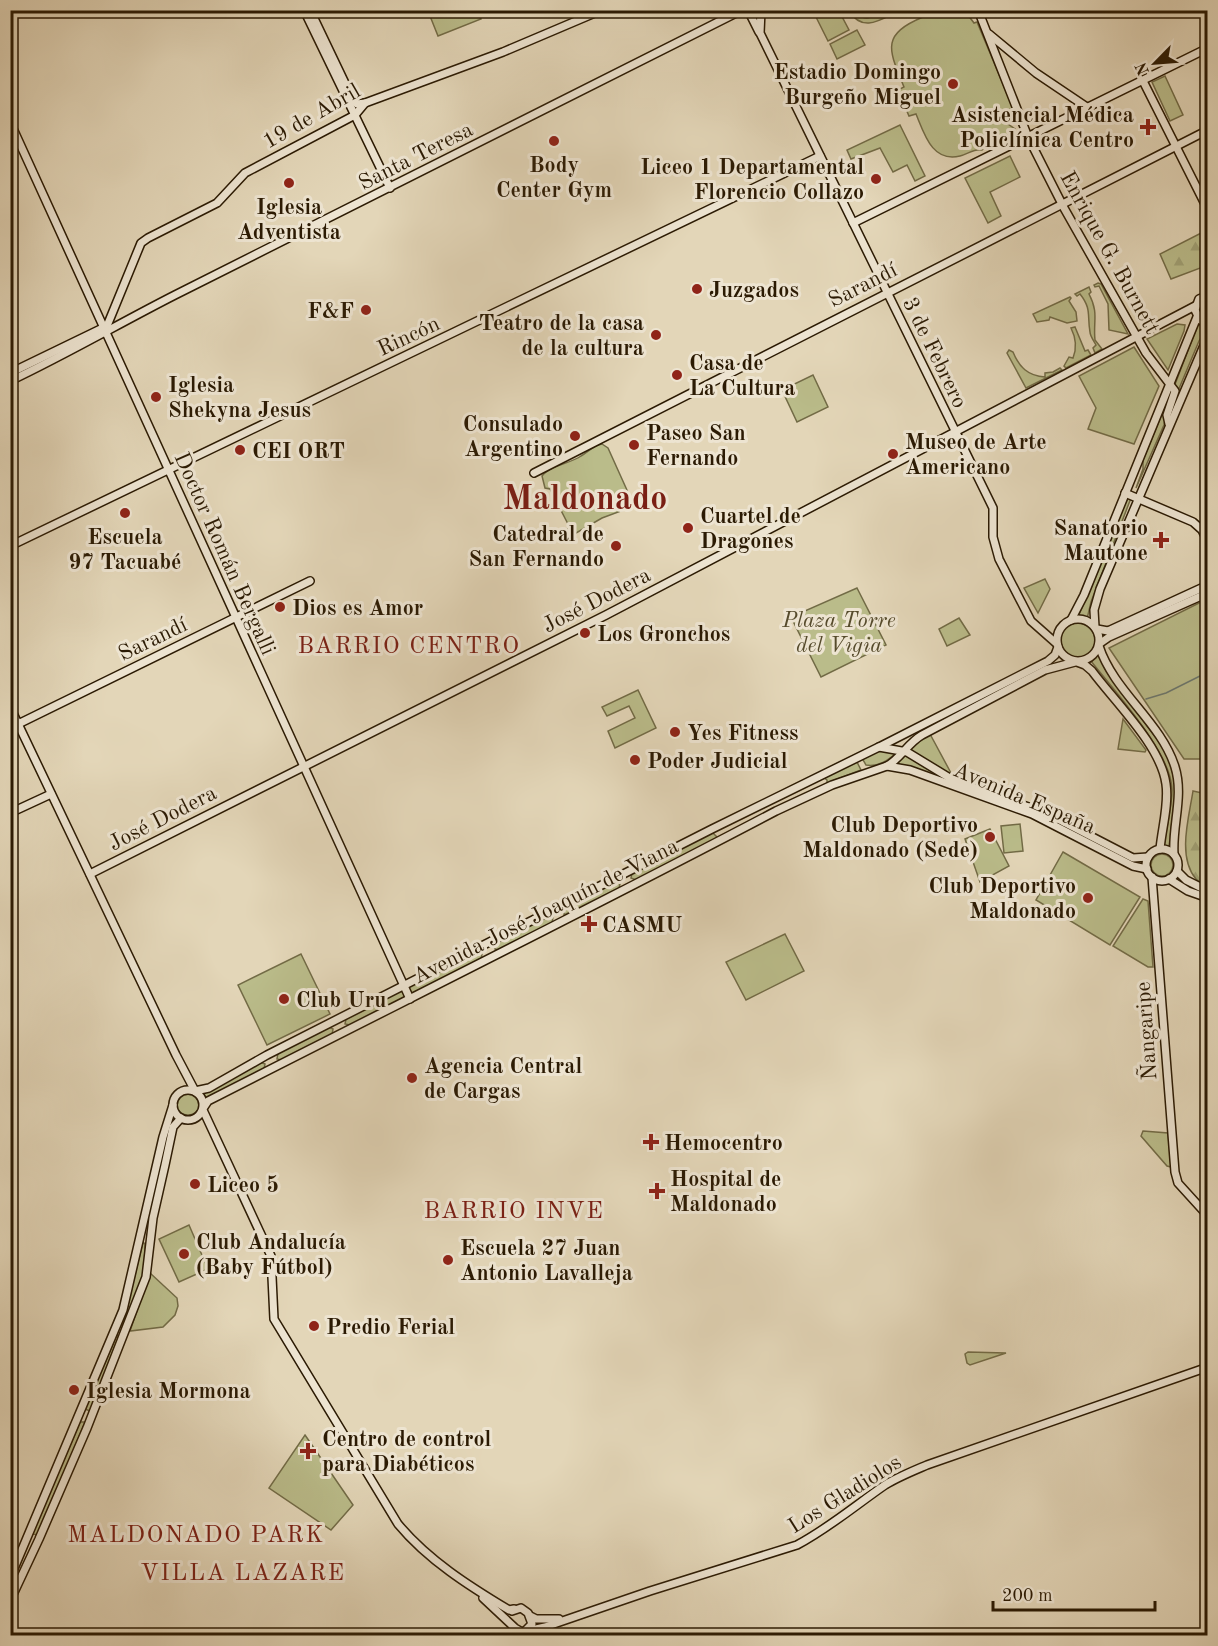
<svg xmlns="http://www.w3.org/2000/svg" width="1218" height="1646" viewBox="0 0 1218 1646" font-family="'Old Standard TT',serif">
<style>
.green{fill:#babc8a;stroke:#726b46;stroke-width:1.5}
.forest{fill:url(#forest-firs);stroke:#726b46;stroke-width:1.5}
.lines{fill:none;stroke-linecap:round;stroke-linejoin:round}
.stream{stroke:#6c786f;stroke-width:1.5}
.secondary-casing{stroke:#2b1a03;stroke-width:10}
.secondary{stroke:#ede4d1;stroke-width:7}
.poi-dot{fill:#8f2418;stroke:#ede4d1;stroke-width:2}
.labels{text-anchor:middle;stroke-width:6;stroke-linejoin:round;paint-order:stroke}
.poi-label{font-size:22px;font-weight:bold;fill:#2b1a03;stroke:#ede4d1;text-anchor:start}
.street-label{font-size:22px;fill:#2b1a03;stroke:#ede4d1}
.park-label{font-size:22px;font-style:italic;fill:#564b2c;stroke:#ede4d1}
.neighbourhood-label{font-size:24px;letter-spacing:1.5px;fill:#7a1f14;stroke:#ede4d1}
.town-label{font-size:34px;font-weight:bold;fill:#7a1f14;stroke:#ede4d1}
</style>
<defs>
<pattern id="forest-firs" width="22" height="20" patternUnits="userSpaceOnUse" patternTransform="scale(1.5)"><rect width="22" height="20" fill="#babc8a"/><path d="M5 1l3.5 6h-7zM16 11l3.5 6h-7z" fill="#a0a175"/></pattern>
</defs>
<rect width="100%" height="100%" fill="#e3d6b8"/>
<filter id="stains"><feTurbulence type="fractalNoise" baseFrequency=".00333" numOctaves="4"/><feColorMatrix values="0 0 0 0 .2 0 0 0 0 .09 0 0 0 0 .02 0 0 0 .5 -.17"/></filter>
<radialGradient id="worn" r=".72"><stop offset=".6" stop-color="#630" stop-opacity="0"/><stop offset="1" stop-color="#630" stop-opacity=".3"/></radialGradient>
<g class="green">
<path d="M428 11H475L481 19 438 36Z"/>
<path d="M813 11H839L849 30 828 41Z"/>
<path d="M849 11H854C869 26 873 13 888 10 891 10 895 11 899 11 880 20 863 33 849 11Z"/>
<path d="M927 11H934L935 12 940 11H962V13L968 15 974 23 977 22 1013 108 1010 109 1011 119 1008 124 1015 129C1008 138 998 138 989 144 986 146 984 148 982 150 975 148 968 154 960 156 932 163 924 133 916 114L909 116 898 90 904 87C889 50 880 35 923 17L922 13Z"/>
<path d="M857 30 865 45 837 59 830 44Z"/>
<path d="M1165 76 1183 115 1170 121 1152 82Z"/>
<path d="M900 125 925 176 915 181 907 165 893 172 880 148 851 159 847 150Z"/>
<path d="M1010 156 1020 177 990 192 1001 216 988 223 965 178Z"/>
<path d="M1098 283 1101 284 1128 334 1109 330 1108 304 1099 286 1095 287 1094 285Z"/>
<path d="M1089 287 1091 292 1089 294C1099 313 1093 321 1095 340L1102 349 1095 353 1093 348 1096 345C1094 341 1090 336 1090 332 1087 316 1092 309 1080 294L1077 296 1075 294Z"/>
<path d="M1070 297 1071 298 1069 301 1076 312 1077 321 1067 323 1050 317 1049 320 1037 322 1033 314Z"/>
<path d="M1177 324 1185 325 1184 331 1168 370 1147 339Z"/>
<path d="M1198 324 1207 328 1199 341 1178 391 1174 387Z"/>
<path d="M1075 327 1085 351 1088 350 1091 355 1066 368 1064 366 1069 357 1073 358C1077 348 1076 338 1071 328Z"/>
<path d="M1134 347 1159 386 1134 444 1088 429 1096 408 1079 376Z"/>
<path d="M1009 350 1013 352C1019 367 1028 376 1045 377V373L1053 372 1060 368 1062 370 1026 388 1007 353Z"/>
<path d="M813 375 828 407 797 422 782 390Z"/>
<path d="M1171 392 1164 425 1136 488 1143 469V460Z"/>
<path d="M602 444 608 448 631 499 629 508 602 518 571 536 568 530 569 526 550 489 545 488 542 476C550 465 570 464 581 456 588 452 594 445 602 444Z"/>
<path d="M1128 497 1131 498 1091 602 1087 619 1078 617Z"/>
<path d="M1045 579 1050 589 1038 613 1024 588Z"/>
<path d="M857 588 886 645 821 677 791 617Z"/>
<path d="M1207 599V759H1184L1109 648Z"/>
<path d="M959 618 970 635 947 646 939 629Z"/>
<circle cx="1077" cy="641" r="18"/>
<path d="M1098 654 1105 669 1162 746 1170 762 1176 787 1169 847 1164 846C1166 828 1172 808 1172 790 1172 753 1114 691 1091 661Z"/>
<path d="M638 690 656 728 615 748 608 731 635 718 629 706 607 716 602 707Z"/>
<path d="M1123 719 1146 750 1145 752 1118 749Z"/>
<path d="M930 734 951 773 950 774 910 750 909 748Z"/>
<path d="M886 750 897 752C888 761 877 767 866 765L862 758 873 752Z"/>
<path d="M906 754 950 781 896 764Z"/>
<path d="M856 760 861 770 827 783V780L823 777Z"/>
<path d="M1020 824 1023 851 1004 853 1001 826Z"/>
<path d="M990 829 1009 866 980 882 965 839Z"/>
<path d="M712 832 718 838 636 880 631 878 632 873Z"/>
<path d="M1063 852 1140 897 1110 945 1036 900Z"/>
<circle cx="1162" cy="865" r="11"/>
<path d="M615 881 620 884 619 888 564 915V911Z"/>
<path d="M1143 899 1148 901 1153 967H1148L1113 946Z"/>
<path d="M549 915 553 917 552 923 499 950 495 949 494 946 495 943Z"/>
<path d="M785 934 804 971 746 1000 726 962Z"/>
<path d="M478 952 482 954 481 959 411 994 406 988Z"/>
<path d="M301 954 330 1014 267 1045 238 985Z"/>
<path d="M401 990 406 997 350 1025 345 1024 346 1019Z"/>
<path d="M329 1027 333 1029 332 1035 281 1060 277 1059 278 1053Z"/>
<path d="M260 1062 265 1064 264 1069 206 1098 203 1092Z"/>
<circle cx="188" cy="1103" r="12"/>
<path d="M1143 1131 1168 1133 1171 1167 1167 1166 1141 1136Z"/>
<path d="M189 1225 208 1269 179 1282 159 1239Z"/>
<path d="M143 1242 145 1244 144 1275 121 1332Z"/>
<path d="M150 1273 177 1298 178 1306 175 1315 163 1327 130 1331Z"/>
<path d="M117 1334 119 1339 90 1411 85 1409Z"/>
<path d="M968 1352 1006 1353 970 1365 967 1363 965 1354Z"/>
<path d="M80 1422H85L39 1535 32 1534Z"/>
<path d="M305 1435 353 1505 331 1530 269 1488Z"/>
</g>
<g class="forest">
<path d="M1207 230V274L1200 268 1171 279 1160 254Z"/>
<path d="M1193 791 1207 794V887C1204 885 1199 882 1196 879 1177 857 1189 817 1193 791Z"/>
</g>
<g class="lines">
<path class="stream" d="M1146 699 1166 693 1208 672"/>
<defs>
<g id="secondary">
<path d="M304 10 390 188"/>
<path d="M310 10 353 100 357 104 365 103"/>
<path d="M748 10 759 32"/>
<path d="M761 10 760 33 993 508V537L999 559 1031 621 1057 644"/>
<path d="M978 10 1028 137 1064 208 1146 353 1175 391 1167 415 1169 424"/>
<path d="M989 34 1036 73 1088 108"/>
<path d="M1143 81 1208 210"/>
<path d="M10 122 410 999"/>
<path d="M853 223 1208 48"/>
<path d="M1208 295 1199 299 1195 310 1200 320 1208 323"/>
<path d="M10 373 107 326 141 243 148 238 217 203 245 173 355 115 365 103 503 52 602 10"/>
<path d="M10 381C67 354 120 323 175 295L742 10"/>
<path d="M534 473 1208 130"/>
<path d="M1125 493 1193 522 1202 530 1208 542"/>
<path d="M10 546 820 156"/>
<circle cx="1078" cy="640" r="21"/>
<path d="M1071 620 1084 595 1197 317"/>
<path d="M1095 627 1094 610 1100 589 1208 336"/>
<path d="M1097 629 1108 631 1208 585"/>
<path d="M1099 644 1109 637 1208 593"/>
<path d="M1099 646C1114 692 1161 722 1175 767 1184 796 1172 825 1174 854"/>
<path d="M1077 662 1085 665 1092 671C1115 702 1161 746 1166 784 1169 804 1162 828 1160 849"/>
<path d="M10 707 176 1055 195 1091"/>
<path d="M10 728 310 581"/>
<path d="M879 747 1048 661 1055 655 1058 647"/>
<path d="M887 766 910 770 1032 814 1133 866 1147 869"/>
<path d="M10 813 51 794"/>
<circle cx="1162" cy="865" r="16"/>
<path d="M1177 871 1186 880 1208 891"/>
<path d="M90 874 606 615 1195 306"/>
<path d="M1152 877 1175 1172 1178 1183 1208 1216"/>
<path d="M1169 879 1188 891 1208 898"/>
<circle cx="188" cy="1105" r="15"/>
<path d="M195 1091 209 1088 267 1055 712 829 879 747 907 752 953 780 1048 814 1133 858 1148 857"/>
<path d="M204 1107 208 1101C398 1004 588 910 776 811L832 785 887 766C901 758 908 743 922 735L1045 670 1075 662"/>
<path d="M203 1110 271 1256 274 1319 398 1524C428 1560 469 1586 509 1610L514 1609"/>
<path d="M10 1578 123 1310 163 1137 173 1105"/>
<path d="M483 1598 515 1628 522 1632"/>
<path d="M10 1601 39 1539 87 1428 146 1277 153 1218 165 1165 173 1127 181 1118"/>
<path d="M512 1611 521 1608 528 1613 532 1624 525 1631"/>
<path d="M530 1616 536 1619H559"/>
<path d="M522 1632 545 1627 650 1591 797 1545C829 1528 856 1505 885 1485 898 1477 913 1471 927 1465L1208 1367"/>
</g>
</defs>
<use href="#secondary" class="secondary-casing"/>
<use href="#secondary" class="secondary"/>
</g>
<g class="poi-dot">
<circle cx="953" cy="84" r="6"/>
<path d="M1145 118h6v6h6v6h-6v6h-6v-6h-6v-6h6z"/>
<circle cx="554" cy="141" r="6"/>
<circle cx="876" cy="179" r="6"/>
<circle cx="289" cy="183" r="6"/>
<circle cx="697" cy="289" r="6"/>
<circle cx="366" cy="310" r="6"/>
<circle cx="656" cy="335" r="6"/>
<circle cx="677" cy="375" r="6"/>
<circle cx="156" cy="397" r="6"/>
<circle cx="575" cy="436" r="6"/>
<circle cx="634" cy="445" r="6"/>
<circle cx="240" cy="450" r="6"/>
<circle cx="893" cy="454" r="6"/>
<circle cx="125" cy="513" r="6"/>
<circle cx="688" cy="528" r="6"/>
<path d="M1158 531h6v6h6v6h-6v6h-6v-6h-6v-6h6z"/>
<circle cx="616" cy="546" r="6"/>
<circle cx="280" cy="607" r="6"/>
<circle cx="585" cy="633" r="6"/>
<circle cx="675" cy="732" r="6"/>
<circle cx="635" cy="760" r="6"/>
<circle cx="990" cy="837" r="6"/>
<circle cx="1088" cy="898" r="6"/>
<path d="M586 915h6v6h6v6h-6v6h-6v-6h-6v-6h6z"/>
<circle cx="284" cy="999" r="6"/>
<circle cx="412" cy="1078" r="6"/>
<path d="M648 1133h6v6h6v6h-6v6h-6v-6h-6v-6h6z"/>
<circle cx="195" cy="1184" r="6"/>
<path d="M654 1182h6v6h6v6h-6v6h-6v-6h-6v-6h6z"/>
<circle cx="184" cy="1254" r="6"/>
<circle cx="448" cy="1260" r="6"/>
<circle cx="314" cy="1326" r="6"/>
<circle cx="74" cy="1390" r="6"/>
<path d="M305 1442h6v6h6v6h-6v6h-6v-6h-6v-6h6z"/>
</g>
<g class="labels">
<g class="poi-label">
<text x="941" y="79" text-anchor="end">Estadio Domingo<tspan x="941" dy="25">Burgeño Miguel</tspan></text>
<text x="1134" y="122" text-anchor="end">Asistencial Médica<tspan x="1134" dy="25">Policlínica Centro</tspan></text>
<text x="554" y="172" text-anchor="middle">Body<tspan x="554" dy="25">Center Gym</tspan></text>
<text x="864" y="174" text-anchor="end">Liceo 1 Departamental<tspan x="864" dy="25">Florencio Collazo</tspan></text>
<text x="289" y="214" text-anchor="middle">Iglesia<tspan x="289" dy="25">Adventista</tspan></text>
<text x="709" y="297">Juzgados</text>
<text x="354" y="318" text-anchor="end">F&amp;F</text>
<text x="644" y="330" text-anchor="end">Teatro de la casa<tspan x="644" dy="25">de la cultura</tspan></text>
<text x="689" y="370">Casa de<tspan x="689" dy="25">La Cultura</tspan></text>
<text x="168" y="392">Iglesia<tspan x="168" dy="25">Shekyna Jesus</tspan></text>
<text x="563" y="431" text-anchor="end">Consulado<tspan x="563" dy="25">Argentino</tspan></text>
<text x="646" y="440">Paseo San<tspan x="646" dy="25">Fernando</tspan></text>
<text x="905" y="449">Museo de Arte<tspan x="905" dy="25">Americano</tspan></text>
<text x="252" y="458">CEI ORT</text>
<text x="700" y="523">Cuartel de<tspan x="700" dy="25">Dragones</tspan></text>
<text x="1148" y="535" text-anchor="end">Sanatorio<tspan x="1148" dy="25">Mautone</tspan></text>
<text x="604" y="541" text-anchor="end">Catedral de<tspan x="604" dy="25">San Fernando</tspan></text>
<text x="125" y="544" text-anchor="middle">Escuela<tspan x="125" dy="25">97 Tacuabé</tspan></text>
<text x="292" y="615">Dios es Amor</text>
<text x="597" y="641">Los Gronchos</text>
<text x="687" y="740">Yes Fitness</text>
<text x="647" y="768">Poder Judicial</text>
<text x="978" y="832" text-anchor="end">Club Deportivo<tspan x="978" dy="25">Maldonado (Sede)</tspan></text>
<text x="1076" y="893" text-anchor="end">Club Deportivo<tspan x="1076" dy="25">Maldonado</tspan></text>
<text x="602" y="932">CASMU</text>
<text x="296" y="1007">Club Uru</text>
<text x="424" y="1073">Agencia Central<tspan x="424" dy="25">de Cargas</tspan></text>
<text x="664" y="1150">Hemocentro</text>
<text x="670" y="1186">Hospital de<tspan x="670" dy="25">Maldonado</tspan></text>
<text x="207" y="1192">Liceo 5</text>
<text x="196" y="1249">Club Andalucía<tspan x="196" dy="25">(Baby Fútbol)</tspan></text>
<text x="460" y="1255">Escuela 27 Juan<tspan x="460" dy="25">Antonio Lavalleja</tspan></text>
<text x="326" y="1334">Predio Ferial</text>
<text x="86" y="1398">Iglesia Mormona</text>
<text x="322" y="1446">Centro de control<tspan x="322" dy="25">para Diabéticos</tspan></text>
</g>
<g class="street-label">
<text transform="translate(311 115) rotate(-30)" y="8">19 de Abril</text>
<text transform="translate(415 155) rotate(-27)" y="8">Santa Teresa</text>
<text transform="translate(1111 252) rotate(61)" y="8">Enrique G. Burnett</text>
<text transform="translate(862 284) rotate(-27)" y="8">Sarandí</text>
<text transform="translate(408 335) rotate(-25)" y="8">Rincón</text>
<text transform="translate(936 352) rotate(64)" y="8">3 de Febrero</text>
<text transform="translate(226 553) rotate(66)" y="8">Doctor Román Bergalli</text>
<text transform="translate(596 599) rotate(-27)" y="8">José Dodera</text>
<text transform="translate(152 638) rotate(-26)" y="8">Sarandí</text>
<text transform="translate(1025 797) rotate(23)" y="8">Avenida España</text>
<text transform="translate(162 817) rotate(-27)" y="8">José Dodera</text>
<text transform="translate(545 910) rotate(-27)" y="8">Avenida José Joaquín de Viana</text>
<text transform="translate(1145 1031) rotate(-94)" y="8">Ñangaripe</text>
<text transform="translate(844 1493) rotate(-32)" y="8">Los Gladiolos</text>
</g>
<g class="park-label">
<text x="839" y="627">Plaza Torre<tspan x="839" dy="25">del Vigia</tspan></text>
</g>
<g class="neighbourhood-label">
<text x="409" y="653">BARRIO CENTRO</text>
<text x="514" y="1218">BARRIO INVE</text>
<text x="196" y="1542">MALDONADO PARK</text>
<text x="243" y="1580">VILLA LAZARE</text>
</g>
<g class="town-label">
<text x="585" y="509">Maldonado</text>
</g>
</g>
<rect width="1218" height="1646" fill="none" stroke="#e3d6b8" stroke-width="36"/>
<rect x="12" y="12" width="1194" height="1622" fill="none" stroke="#2b1a03" stroke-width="3"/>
<rect x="18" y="18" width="1182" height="1610" fill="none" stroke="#2b1a03" stroke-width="1.5"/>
<g transform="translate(1155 63) rotate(245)" stroke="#ede4d1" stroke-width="4.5" paint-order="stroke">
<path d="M0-4.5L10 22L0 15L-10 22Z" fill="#2b1a03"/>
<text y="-9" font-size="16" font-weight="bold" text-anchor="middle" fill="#2b1a03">N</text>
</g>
<path d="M993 1601v9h162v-9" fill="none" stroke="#2b1a03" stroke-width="3"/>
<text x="1002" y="1601" font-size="18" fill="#2b1a03" stroke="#ede4d1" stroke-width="4.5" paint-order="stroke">200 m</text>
<rect width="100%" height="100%" filter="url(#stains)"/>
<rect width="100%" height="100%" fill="url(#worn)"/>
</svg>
